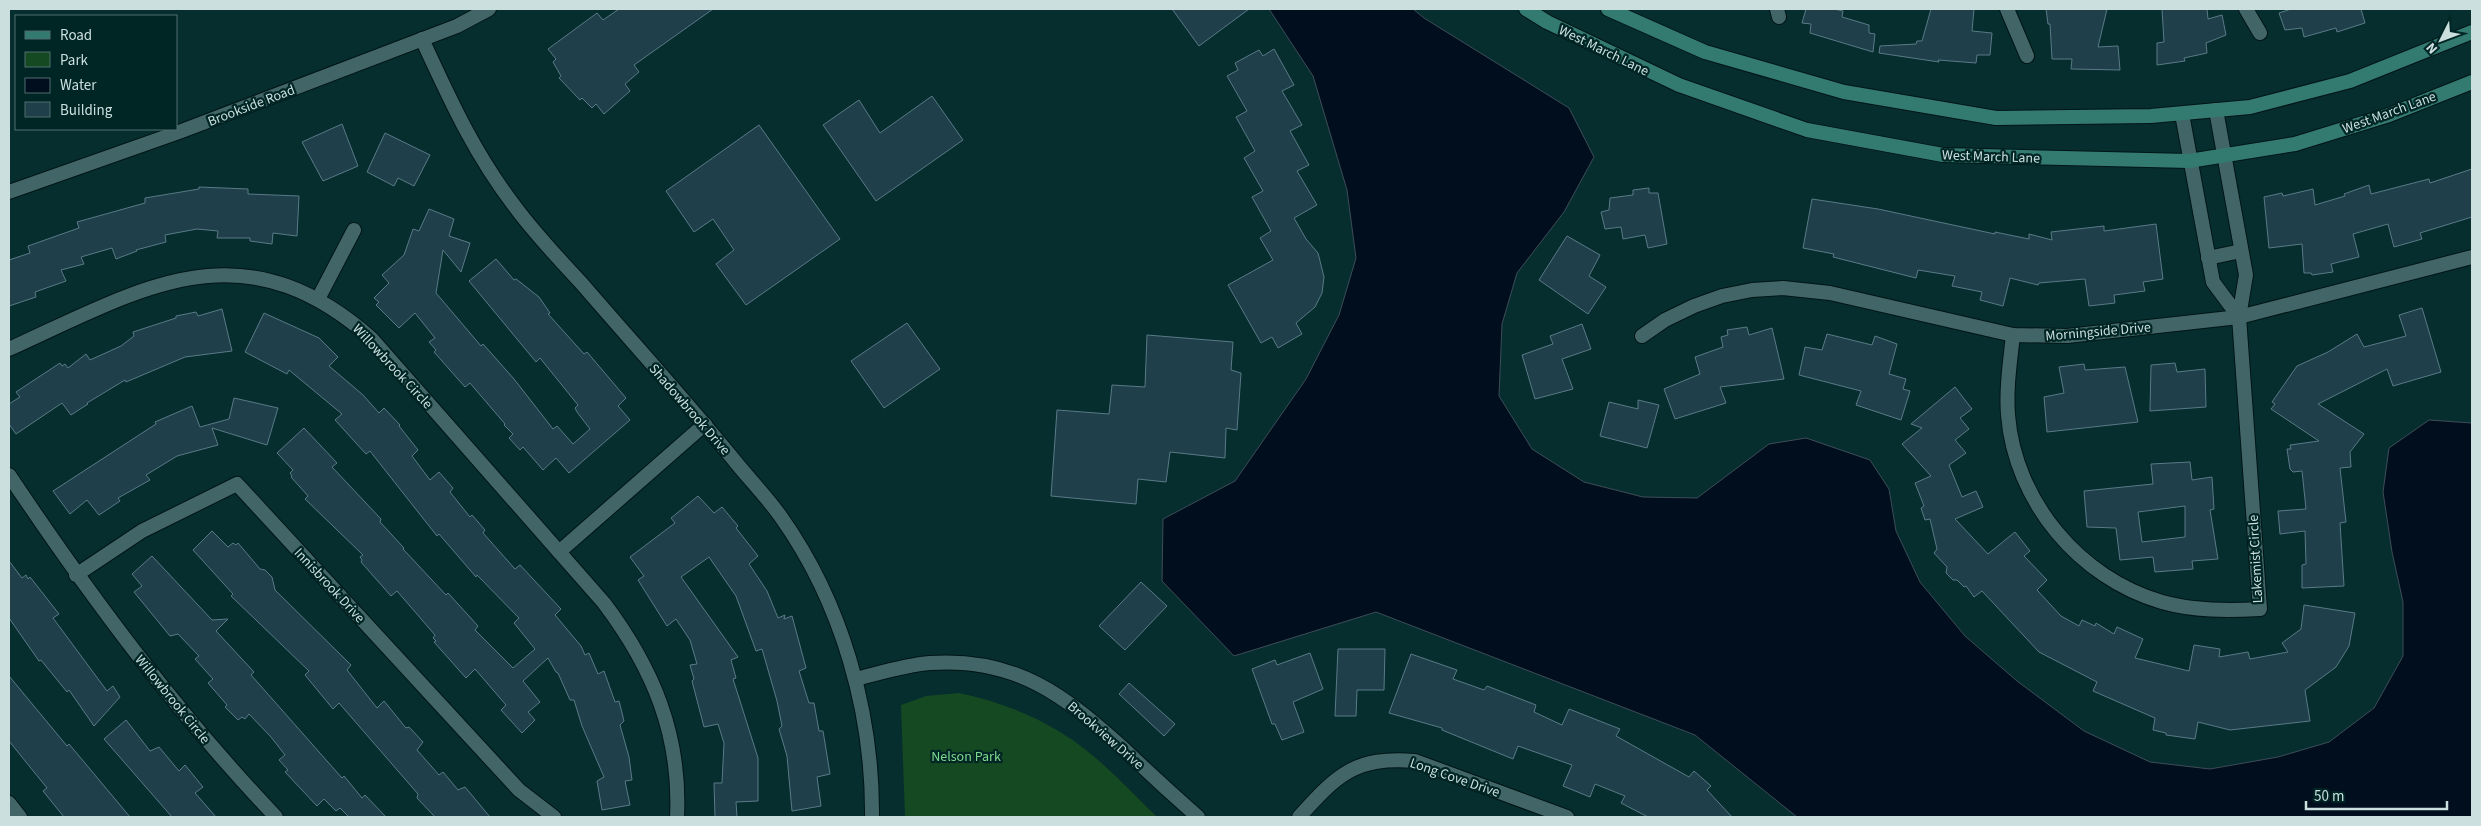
<svg xmlns="http://www.w3.org/2000/svg" width="2481" height="826" viewBox="0 0 2481 826" font-family="'Source Sans 3',sans-serif">
<style>
.green{fill:#154922}
.water{fill:#000e1e;stroke:#3d4d58}
.building{fill:#1f3f4a;stroke:#597a86;fill-rule:evenodd}
.lines{fill:none;stroke-linecap:round;stroke-linejoin:round}
.minor-casing{stroke:#001516;stroke-width:16}
.tertiary-casing{stroke:#001516;stroke-width:16}
.secondary-casing{stroke:#001516;stroke-width:16}
.minor{stroke:#426667;stroke-width:14}
.tertiary{stroke:#426667;stroke-width:14}
.secondary{stroke:#337a71;stroke-width:14}
.labels{text-anchor:middle;stroke-width:4.5;stroke-linejoin:round;paint-order:stroke}
.street-label{font-size:14px;fill:#cbdfdf;stroke:#002525}
.park-label{font-size:14px;fill:#7cd88c;stroke:#002525}
</style>
<rect width="100%" height="100%" fill="#072e2f"/>
<path class="green" d="M959 693C1002 702 1042 718 1078 744 1107 765 1132 793 1157 817H905L901 705 926 696Z"/>
<path class="water" d="M1269 9H1413L1424 18 1569 108 1594 157 1564 212 1517 273 1502 324 1499 396 1532 449 1584 482 1643 497 1697 498 1769 444 1806 438 1870 460 1889 489 1896 531 1920 582 1965 636 2017 681 2084 731 2150 762 2210 769 2278 757 2329 742 2374 708 2403 656V602L2392 552 2383 492 2389 448 2429 420 2472 423V817H1797L1695 735 1376 612 1234 656 1162 581 1163 519 1235 481 1306 379 1339 315 1356 258 1347 190 1313 76Z"/>
<g class="building">
<path d="M619 9H713L634 65 639 72 625 84 630 91 604 114 596 104 592 108 582 98 580 100 559 78 561 76 553 62 556 59 548 49 597 13 603 20Z"/>
<path d="M1172 9H1249L1199 46Z"/>
<path d="M1806 9H1834L1843 11 1842 17 1869 25V33L1875 34 1873 52 1810 33 1811 24 1802 23Z"/>
<path d="M1931 9H1974L1972 31 1992 33 1990 55H1977L1976 63 1938 60 1939 62 1879 53 1880 46 1916 44 1917 41H1922Z"/>
<path d="M2046 9H2107L2098 47 2118 46 2120 70 2071 69 2072 59H2052L2050 24H2048Z"/>
<path d="M2162 9H2207L2208 19 2222 15 2226 35 2206 43 2207 53 2184 58 2185 61 2157 65V43L2164 42Z"/>
<path d="M2291 9H2361L2365 23 2337 32 2336 28 2304 37 2302 28 2285 30 2279 13Z"/>
<path d="M1274 49 1294 85 1282 91 1302 125 1290 131 1309 165 1297 171 1317 205 1294 218 1306 239 1318 253 1324 277 1322 293 1315 307 1296 323 1302 334 1278 348 1272 337 1261 343 1228 285 1273 260 1260 238 1271 231 1252 197 1263 191 1244 158 1255 151 1236 117 1247 111 1227 76 1238 70 1235 63 1259 50 1263 56Z"/>
<path d="M932 96 963 140 876 201 823 125 859 100 880 133Z"/>
<path d="M342 124 358 166 323 181 302 142Z"/>
<path d="M759 125 840 239 746 305 716 264 734 250 713 219 694 232 666 191Z"/>
<path d="M385 133 430 155 414 186 398 178 394 186 367 172Z"/>
<path d="M2472 169V217L2420 233 2422 239 2394 247 2388 224 2353 234 2359 257 2331 264 2333 272 2312 275 2311 273H2304L2302 244 2269 248 2264 197 2282 193 2283 196 2313 189 2315 205 2345 196 2344 194 2369 185 2371 194 2429 179 2430 183Z"/>
<path d="M199 187 248 189V194L299 196 297 236 273 233 272 244 250 241V238H217L218 231 197 229 165 235 166 242 136 250 137 251 116 259 112 248 81 257 84 264 61 270 66 281 35 292 36 297 9 306V260L30 253 28 246 79 228 77 222 145 203V198L199 189Z"/>
<path d="M1649 188V193H1658L1667 244 1648 248 1645 235 1623 239 1621 227 1605 229 1601 212 1609 210 1610 198 1633 195V190Z"/>
<path d="M1812 199 1878 209 1995 234V232L2029 239V234L2052 240 2051 232 2104 226V231L2156 224 2163 279 2143 282 2145 291 2114 295 2115 303 2089 306 2085 279 2039 283 2038 285 2010 278 2003 306 1980 300 1982 292 1952 286 1955 276 1918 270 1916 278 1833 257 1834 254 1803 248Z"/>
<path d="M429 209 454 219 449 236 470 243 461 272 443 250 436 293 481 346 483 344 514 379 553 429 557 426 573 444 590 429 577 412 575 408 578 405 540 358 536 362 469 281 496 259 514 280 516 279 539 297 550 313 548 314 584 354 587 352 626 398 618 406 630 420 569 473 556 458 543 470 523 447 520 450 509 438 513 434 504 425 505 424 470 383 465 387 434 352 436 350 429 342 435 338 415 313 399 328 376 305 379 302 374 298 389 283 382 275 404 255 413 229 419 231Z"/>
<path d="M1567 236 1600 255 1589 276 1606 287 1588 314 1539 280Z"/>
<path d="M2422 308 2441 372 2393 386 2387 369 2318 404 2364 434 2350 452 2351 467 2340 468 2346 522 2340 523 2344 586 2302 588V565L2306 564 2305 531 2280 534 2278 511 2306 509 2302 471 2293 472 2290 469 2287 449H2291L2290 445 2319 441 2271 409 2275 404 2272 402 2297 366 2328 352 2357 334 2364 347 2406 336 2399 315Z"/>
<path d="M222 309 232 351 185 357 126 382 125 380 87 403 88 404 71 415 62 403 16 434 9 424V404L20 397 16 392 60 363 62 366 65 364 68 368 86 354 90 360 121 346 134 336 133 332 176 318V316L196 312 198 316Z"/>
<path d="M264 313 319 338 338 357 329 366 363 395 379 413 384 408 400 425 399 426 418 450 412 456 430 480 439 472 453 488 450 492 470 517 472 515 485 530 483 533 515 569 520 565 561 609 555 615 581 646 585 655 589 653 598 674 604 671 615 702 619 701 624 721 620 725 629 757 632 780 625 781 630 805 602 810 597 781 604 777 582 726 574 700H570L558 673 556 672 548 658 523 681 540 702 528 712 535 720 522 733 501 710 506 705 475 669 466 678 434 642 436 641 433 638 435 635 397 591 391 596 361 562 362 560 360 557 363 555 305 499 308 496 291 477 292 476 290 473 293 470 277 453 304 428 337 463 332 467 381 519 380 522 404 548 403 549 446 595 448 593 478 626 475 630 513 668 535 649 514 623 519 618 477 575 476 577 439 534 437 536 370 451 366 454 335 420 342 414 289 370 287 374 245 352Z"/>
<path d="M907 323 940 369 884 408 851 361Z"/>
<path d="M1582 324 1591 349 1562 359 1573 389 1535 399 1522 355 1553 344 1550 336Z"/>
<path d="M1747 327 1749 335 1772 328 1784 379 1720 387 1726 403 1675 419 1664 389 1700 374 1695 357 1723 347 1721 337 1728 335 1727 330Z"/>
<path d="M1827 334 1872 345 1875 336 1897 344 1889 374 1906 379 1903 389 1910 391 1901 420 1856 405 1861 391 1799 375 1805 347 1822 350Z"/>
<path d="M1147 335 1233 342 1231 370 1241 373 1237 430 1226 428 1225 458 1170 452 1166 482 1138 479 1136 504 1051 496 1057 410 1109 414 1112 385 1145 387Z"/>
<path d="M2175 363 2177 372 2205 369 2206 407 2150 411 2151 365Z"/>
<path d="M2084 364 2085 370 2125 367 2138 422 2047 432 2044 397 2064 393 2059 367Z"/>
<path d="M1955 387 1972 409 1960 418 1969 429 1955 440 1966 453 1949 465 1962 497 1976 491 1983 507 1955 519 1988 554 2015 532 2030 551 2024 556 2047 580 2037 590 2061 616 2079 626 2082 620 2095 626 2096 623 2114 634 2117 627 2143 639 2135 658 2189 671 2194 645 2220 649 2219 657 2248 652 2250 659 2288 652 2282 643 2301 629 2304 605 2355 613 2349 646 2336 667 2305 690 2310 721 2230 730 2198 722 2195 739 2166 735V733L2153 730 2155 718 2093 691 2097 682 2039 652 1982 591 1974 597 1966 586 1964 587 1957 580H1953L1946 573 1947 567 1934 553 1937 549 1930 519 1925 520 1921 508 1924 506 1915 483 1931 476 1902 444 1922 428 1911 424Z"/>
<path d="M234 398 278 408 267 445 212 428 218 445 177 456 146 475 150 480 118 498 120 501 99 515 87 500 70 514 53 491 156 424 155 422 192 406 200 427 229 419Z"/>
<path d="M1638 400 1659 405 1647 448 1600 436 1609 402 1638 409Z"/>
<path d="M2190 462 2192 480 2212 477 2214 509 2210 510 2218 559 2192 561 2193 569 2155 572 2153 557 2120 560 2116 528 2087 527 2084 491 2153 484 2151 464ZM2185 506V537L2142 542 2138 512Z"/>
<path d="M698 496 714 513 722 507 738 526 736 528 758 556 749 564 767 591 778 618 785 615 784 619 792 616 806 668 799 671 809 703H814L819 731H823L830 774 817 777 821 806 792 811 787 756 779 729 782 726 777 701 762 649 756 651 736 596 709 557 681 577 738 657 731 660 736 678 733 679 758 758V801L736 802 737 817H715L714 783H722L724 743 718 724 704 727 692 681 694 679 690 665 697 664 690 640 676 619 667 626 638 580 644 576 630 557 675 523 671 518Z"/>
<path d="M212 531 228 547 233 543 236 545 238 543 260 569 265 570 272 577 275 590 351 665 347 670 377 708 384 701 406 728 409 727 423 742 417 750 439 775 443 772 458 790 465 787 490 817H435L417 798 418 794 339 703 333 709 305 675 309 671 231 596 233 594 193 550Z"/>
<path d="M152 556 212 620 228 619 216 631 254 672 251 675 342 778 344 776 362 798 365 795 386 817H349L340 808 336 811 324 799 317 806 285 772 288 770 279 760 285 755 271 737 249 714 245 719 242 717 238 720 225 707 227 705 208 683 213 679 195 659 199 656 178 634 170 636 134 592 142 586 132 574Z"/>
<path d="M9 561 22 578 26 575 28 579 30 577 59 614 53 618 107 691 113 686 120 697 94 726 69 690 67 692 41 660 39 661 9 618Z"/>
<path d="M1141 582 1167 606 1125 650 1099 626Z"/>
<path d="M1338 649H1385L1384 690H1357L1356 716H1335Z"/>
<path d="M1310 653 1323 689 1293 702 1304 732 1282 740 1275 724H1272L1252 669 1275 660 1277 665Z"/>
<path d="M1411 654 1457 670 1453 679 1484 690 1487 686 1536 705 1534 712 1562 725 1569 709 1620 729 1616 736 1689 777 1694 771 1711 786 1707 790 1732 817H1648L1621 803 1625 796 1595 784 1590 797 1563 786 1572 765 1518 746 1513 759 1442 730V728L1389 713Z"/>
<path d="M9 676 67 746 69 744 130 817H64L43 791 47 788 9 741Z"/>
<path d="M1129 683 1175 724 1164 736 1119 694Z"/>
<path d="M126 720 150 751 159 747 179 771 185 765 203 787 195 793 216 817H172L104 739Z"/>
</g>
<g class="lines">
<defs>
<g id="minor">
<path d="M1777 9 1779 17"/>
<path d="M2007 9 2027 56"/>
<path d="M2246 9 2260 33"/>
<path d="M422 39C450 100 475 155 516 208 536 235 560 260 583 285 633 343 685 400 734 460 749 479 767 497 781 517 842 603 873 713 872 817"/>
<path d="M2182 114 2213 282 2239 317"/>
<path d="M2208 258 2241 251"/>
<path d="M318 299 354 230"/>
<path d="M2013 335C2010 362 2006 388 2008 415 2015 501 2079 578 2162 602 2194 611 2227 611 2260 609L2239 317 2246 275 2216 110"/>
<path d="M1642 336 1665 320 1694 306 1722 296 1752 290 1783 288 1830 293 2013 335 2067 336 2239 317 2472 257"/>
<path d="M9 349C143 288 242 224 372 339L604 603C653 668 681 735 677 817"/>
<path d="M9 475C90 596 176 712 276 817"/>
<path d="M559 552 705 424"/>
<path d="M76 575 142 531 237 484 519 790 554 817"/>
<path d="M856 679C880 673 905 665 930 663 1017 657 1065 696 1125 750 1149 773 1173 795 1198 817"/>
<path d="M9 803 20 817"/>
<path d="M1299 817C1337 775 1355 756 1415 761L1567 817"/>
</g>
<path id="tertiary" d="M9 192 179 132 457 26 489 9"/>
<g id="secondary">
<path d="M1526 9 1547 22 1679 85 1807 130 1943 155 2189 161 2295 144 2389 115 2472 82"/>
<path d="M1608 9 1705 52 1844 92 1996 118 2151 116 2250 107 2350 81 2472 32"/>
</g>
</defs>
<use href="#minor" class="minor-casing"/>
<use href="#tertiary" class="tertiary-casing"/>
<use href="#secondary" class="secondary-casing"/>
<use href="#minor" class="minor"/>
<use href="#tertiary" class="tertiary"/>
<use href="#secondary" class="secondary"/>
</g>
<g class="labels">
<g class="street-label">
<text transform="translate(1604 50) rotate(26)" y="5">West March Lane</text>
<text transform="translate(251 105) rotate(-21)" y="5">Brookside Road</text>
<text transform="translate(2389 112) rotate(-20)" y="5">West March Lane</text>
<text transform="translate(1991 156) rotate(2)" y="5">West March Lane</text>
<text transform="translate(2098 331) rotate(-5)" y="5">Morningside Drive</text>
<text transform="translate(393 366) rotate(47)" y="5">Willowbrook Circle</text>
<text transform="translate(690 409) rotate(49)" y="5">Shadowbrook Drive</text>
<text transform="translate(2255 559) rotate(-93)" y="5">Lakemist Circle</text>
<text transform="translate(330 585) rotate(47)" y="5">Innisbrook Drive</text>
<text transform="translate(173 699) rotate(51)" y="5">Willowbrook Circle</text>
<text transform="translate(1106 735) rotate(41)" y="5">Brookview Drive</text>
<text transform="translate(1455 777) rotate(19)" y="5">Long Cove Drive</text>
</g>
<g class="park-label">
<text x="966" y="761">Nelson Park</text>
</g>
</g>
<rect width="2481" height="826" fill="none" stroke="#cbdfdf" stroke-width="20"/>
<rect x="15" y="15" width="162" height="115" fill="#002525" stroke="#516f6f"/>
<rect x="25" y="31" width="25" height="8" fill="#337a71" stroke="#516f6f"/>
<text x="60" y="40" font-size="15" fill="#cbdfdf">Road</text>
<rect x="25" y="52" width="25" height="15" fill="#154922" stroke="#516f6f"/>
<text x="60" y="65" font-size="15" fill="#cbdfdf">Park</text>
<rect x="25" y="78" width="25" height="15" fill="#000e1e" stroke="#516f6f"/>
<text x="60" y="90" font-size="15" fill="#cbdfdf">Water</text>
<rect x="25" y="102" width="25" height="15" fill="#1f3f4a" stroke="#516f6f"/>
<text x="60" y="115" font-size="15" fill="#cbdfdf">Building</text>
<g transform="translate(2441 40) rotate(228)" stroke="#002525" stroke-width="4" paint-order="stroke">
<path d="M0-4L9 19L0 12L-9 19Z" fill="#cbdfdf"/>
<text y="-8" font-size="14" font-weight="bold" text-anchor="middle" fill="#cbdfdf">N</text>
</g>
<path d="M2306 801v8h141v-8" fill="none" stroke="#cbdfdf" stroke-width="2.5"/>
<text x="2314" y="801" font-size="15" fill="#cbdfdf" stroke="#002525" stroke-width="4" paint-order="stroke">50 m</text>
</svg>
